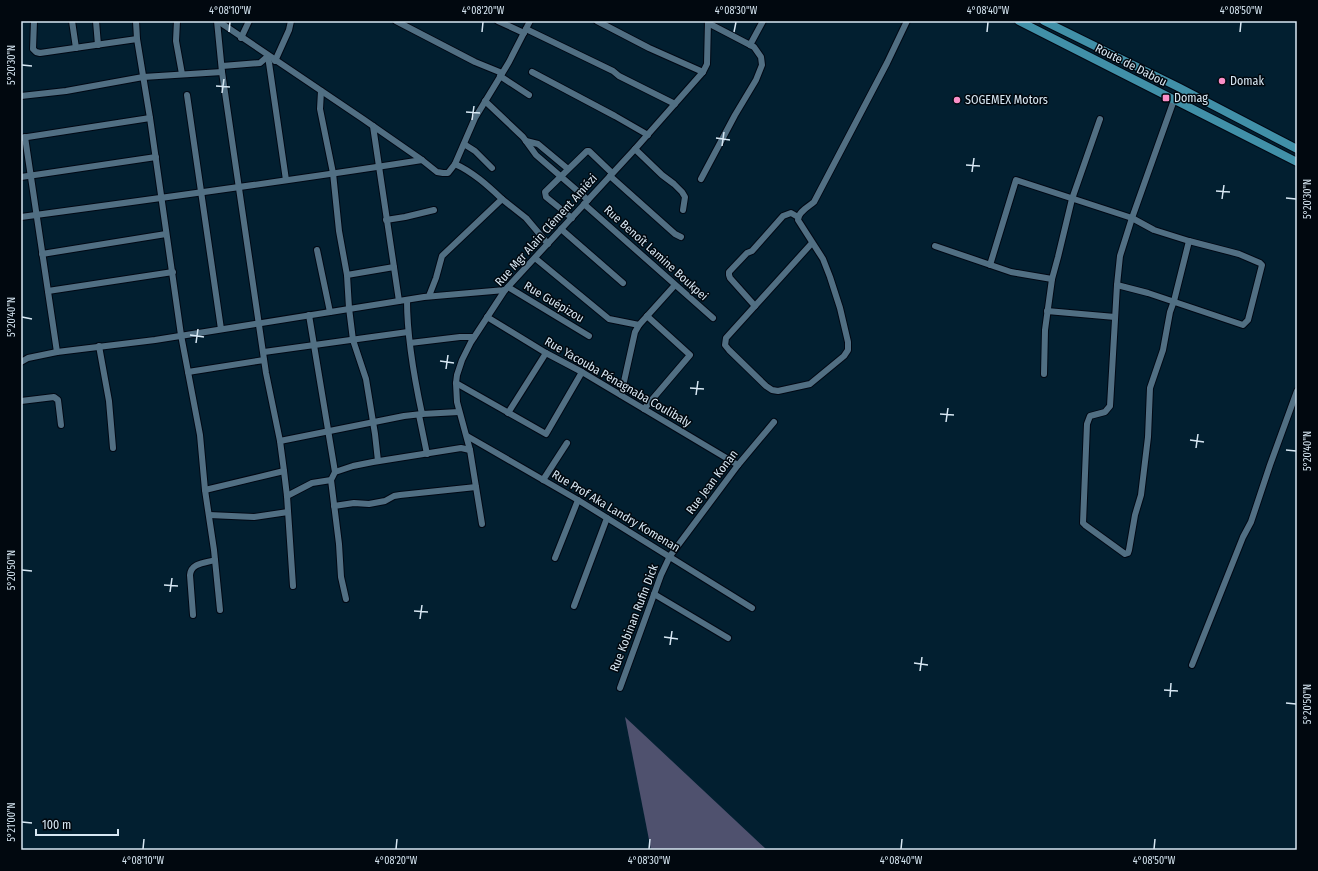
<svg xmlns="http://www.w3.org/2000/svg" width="1318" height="871" viewBox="0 0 1318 871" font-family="'Fira Sans Condensed',sans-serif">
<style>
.forest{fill:#4f516e}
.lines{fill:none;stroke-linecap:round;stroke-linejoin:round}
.minor-casing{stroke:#000814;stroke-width:8}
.major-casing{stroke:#000814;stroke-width:10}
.minor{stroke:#516f83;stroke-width:6}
.major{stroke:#4190a8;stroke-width:8}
.ticks{fill:none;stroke:#d7e7f3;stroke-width:1.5}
.poi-dot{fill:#fa8fc7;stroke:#01080f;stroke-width:1.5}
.labels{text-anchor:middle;stroke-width:3;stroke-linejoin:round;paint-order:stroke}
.street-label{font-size:12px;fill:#d7e7f3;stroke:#01080f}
.poi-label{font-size:12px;fill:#d7e7f3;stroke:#01080f;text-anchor:start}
.neatline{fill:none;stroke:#d7e7f3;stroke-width:1.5}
.ticks-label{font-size:10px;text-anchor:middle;fill:#d7e7f3}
</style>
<rect width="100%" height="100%" fill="#021f30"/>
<path class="forest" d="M625 717 767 850H651Z"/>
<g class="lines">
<defs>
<g id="minor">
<path d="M34 21 33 49 36 52 40 53 137 39"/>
<path d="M72 21 76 48"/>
<path d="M96 21 98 45"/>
<path d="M136 21 137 39 150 118 181 335 200 435 205 490 214 550 220 610"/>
<path d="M177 21 176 41 182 74"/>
<path d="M217 21 222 72 266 373 280 441 284 471 287 496 293 586"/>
<path d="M218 21 363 119 422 160 437 172 443 173H448L455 164 475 118 509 62 530 21"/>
<path d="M396 21 475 62 502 73"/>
<path d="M498 21 524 33"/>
<path d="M597 21 649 48 703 72"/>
<path d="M526 29 613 71 619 76 675 104"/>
<path d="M241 38 249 21"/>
<path d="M750 45 763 21"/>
<path d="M268 56 286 180"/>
<path d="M275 61 289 30 291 21"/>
<path d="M222 66 260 63 268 56"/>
<path d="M532 72 615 116 648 135"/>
<path d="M500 76 529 95"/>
<path d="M321 91 320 109 333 173 339 231 347 275 349 308 353 340 366 379 375 434 378 461"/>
<path d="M187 95 221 329"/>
<path d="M21 96 66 91 143 77 222 72"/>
<path d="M1174 100 1132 218 1120 256 1117 285 1110 406 1105 412 1090 416 1087 424 1083 523 1085 525 1125 554 1128 553 1129 550 1135 515 1141 495 1148 437 1150 388 1163 350 1170 312 1174 301 1189 241"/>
<path d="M485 101 523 137 536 155 588 200"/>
<path d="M373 126 399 301"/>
<path d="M25 137 57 352"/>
<path d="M21 138 150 118"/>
<path d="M526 141 538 144 568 169"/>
<path d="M464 144 475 151 492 168"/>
<path d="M635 149 662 175 674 184 682 192 685 197 683 210"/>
<path d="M610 176 675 234 681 237"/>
<path d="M21 177 156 157"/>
<path d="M701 179 735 115 756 80 762 65 761 57 754 47 708 23"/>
<path d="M502 199 526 218 548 244"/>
<path d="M584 204 713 318"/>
<path d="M21 217C155 199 289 181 422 160"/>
<path d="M572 218 546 197 545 192 587 151H589L612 173"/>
<path d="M386 220 405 217 434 210"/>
<path d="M561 229 623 283"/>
<path d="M812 243 726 338 725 345 729 350 766 386 772 390 778 391 810 384 844 356 848 350V342L840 308 830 277 823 259 798 220C798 212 808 207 814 202L887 63 907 21"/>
<path d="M935 246 1011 272 1052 279"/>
<path d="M317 250 330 312"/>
<path d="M42 254 166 234"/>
<path d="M535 258 609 319 639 325"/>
<path d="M990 265 1016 180 1132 218 1154 230 1189 241 1239 254 1260 263 1262 265 1248 320 1243 325 1148 293 1117 285"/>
<path d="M347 275 394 267"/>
<path d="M508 287 589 336"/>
<path d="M48 291 173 272"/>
<path d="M429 296 436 278 442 256 502 199C488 186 473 172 455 164"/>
<path d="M407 300C407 338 414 377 422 414L459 412"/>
<path d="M755 306 730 278 729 275V272L747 253 752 251 783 216 791 213 798 217"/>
<path d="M1047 311 1115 317"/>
<path d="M309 315 335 472"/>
<path d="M487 317 546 353 582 372 738 465"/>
<path d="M410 343 460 337H474"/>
<path d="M99 346 109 401 113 448"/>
<path d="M264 352 408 332"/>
<path d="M21 362 28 358 57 352 155 340 424 297 505 290"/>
<path d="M188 372 264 360"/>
<path d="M1044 374 1045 330 1052 279 1058 257 1072 199 1100 119"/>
<path d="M456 383 546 434 582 372"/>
<path d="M621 395 635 332 639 325 675 285"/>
<path d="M21 401 54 397 58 400 61 425"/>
<path d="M644 409 690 355 647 316"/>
<path d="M508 413 546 353"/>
<path d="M419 415 427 454"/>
<path d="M467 436 578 500 752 608"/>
<path d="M280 441 404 416 422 414"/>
<path d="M543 480 567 443"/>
<path d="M205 490 284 471"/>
<path d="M287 496 312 483 331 480"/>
<path d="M334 506 354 503 369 504 385 501 394 496 400 495 476 487"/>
<path d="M209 515 254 517 288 512"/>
<path d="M482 524 470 450 457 402 456 383 457 375 462 360 471 342 505 290 635 149 703 72 707 64 708 21"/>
<path d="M555 558 578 500"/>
<path d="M654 594 728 638"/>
<path d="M346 599 341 577 339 544 331 480 335 472 353 466 373 462 461 448 470 450"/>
<path d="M574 606 607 518"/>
<path d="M193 615 190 575C191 563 205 563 215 560"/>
<path d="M1192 665 1243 537 1251 522 1270 465 1297 391"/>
<path d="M620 688 661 575 670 556 738 465 774 422"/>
</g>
<g id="major">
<path d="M1019 21 1297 162"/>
<path d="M1044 21 1178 87 1297 149"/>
</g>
</defs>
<use href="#minor" class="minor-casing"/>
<use href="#major" class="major-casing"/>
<use href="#minor" class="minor"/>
<use href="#major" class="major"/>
</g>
<path class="ticks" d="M229 32 230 22M482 32 483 22M734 32 736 22M987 32 988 22M1240 32 1241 22M22 65 32 66M216 86 230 87M222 93 224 79M466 112 480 113M472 120 474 106M716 138 730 140M722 146 724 132M966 165 980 166M972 172 974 158M1216 191 1230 192M1286 198 1296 199M1222 199 1224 185M22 317 32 319M190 335 204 337M196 343 198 329M440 361 454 363M446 369 448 355M690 388 704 389M696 395 698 381M940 414 954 415M946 422 948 408M1190 440 1204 442M1196 448 1198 434M1286 450 1296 451M22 570 32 571M164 585 178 586M170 592 172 578M414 611 428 612M420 619 422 605M664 637 678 639M670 645 672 631M914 663 928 665M920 671 922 657M1164 690 1178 691M1170 697 1171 683M1286 703 1296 704M22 822 32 823M143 849 144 839M396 849 397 839M649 849 650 839M901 849 902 839M1154 849 1155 839"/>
<g class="poi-dot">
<circle cx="1222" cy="81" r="4"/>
<rect x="1162" y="94" width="8" height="8" rx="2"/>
<circle cx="957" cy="100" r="4"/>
</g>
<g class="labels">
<g class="street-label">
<text transform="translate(1131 65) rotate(27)" y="4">Route de Dabou</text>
<text transform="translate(546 230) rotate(-48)" y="4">Rue Mgr Alain Clément Amiézi</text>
<text transform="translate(656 253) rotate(42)" y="4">Rue Benoît Lamine Boukpei</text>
<text transform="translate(554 302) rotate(31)" y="4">Rue Guépizou</text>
<text transform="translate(618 382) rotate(30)" y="4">Rue Yacouba Pénagnaba Coulibaly</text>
<text transform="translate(712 482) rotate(-53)" y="4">Rue Jean Konan</text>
<text transform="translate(616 511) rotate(31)" y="4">Rue Prof Aka Landry Komenan</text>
<text transform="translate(634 618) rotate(-69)" y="4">Rue Kobinan Rufin Dick</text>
</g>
<g class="poi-label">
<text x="1230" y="85">Domak</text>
<text x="1174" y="102">Domag</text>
<text x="965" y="104">SOGEMEX Motors</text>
</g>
</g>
<rect width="1318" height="871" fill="none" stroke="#01080f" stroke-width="44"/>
<path d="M36 829v6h82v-6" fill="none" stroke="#d7e7f3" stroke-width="2"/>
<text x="42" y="829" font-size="12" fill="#d7e7f3" stroke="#01080f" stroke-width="3" paint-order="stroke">100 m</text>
<rect x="22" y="22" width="1274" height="827" class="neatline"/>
<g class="ticks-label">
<text x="230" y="14">4°08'10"W</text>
<text x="483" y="14">4°08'20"W</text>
<text x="736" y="14">4°08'30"W</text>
<text x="988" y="14">4°08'40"W</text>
<text x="1241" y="14">4°08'50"W</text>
<text transform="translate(11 65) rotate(-90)" y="4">5°20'30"N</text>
<text transform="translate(1307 199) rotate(-90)" y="4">5°20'30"N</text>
<text transform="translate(11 317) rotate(-90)" y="4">5°20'40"N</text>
<text transform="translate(1307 451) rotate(-90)" y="4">5°20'40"N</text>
<text transform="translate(11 570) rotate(-90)" y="4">5°20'50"N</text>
<text transform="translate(1307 704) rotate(-90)" y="4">5°20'50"N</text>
<text transform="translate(11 822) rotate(-90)" y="4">5°21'00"N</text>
<text x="143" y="864">4°08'10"W</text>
<text x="396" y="864">4°08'20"W</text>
<text x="649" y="864">4°08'30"W</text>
<text x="901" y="864">4°08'40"W</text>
<text x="1154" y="864">4°08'50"W</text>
</g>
</svg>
